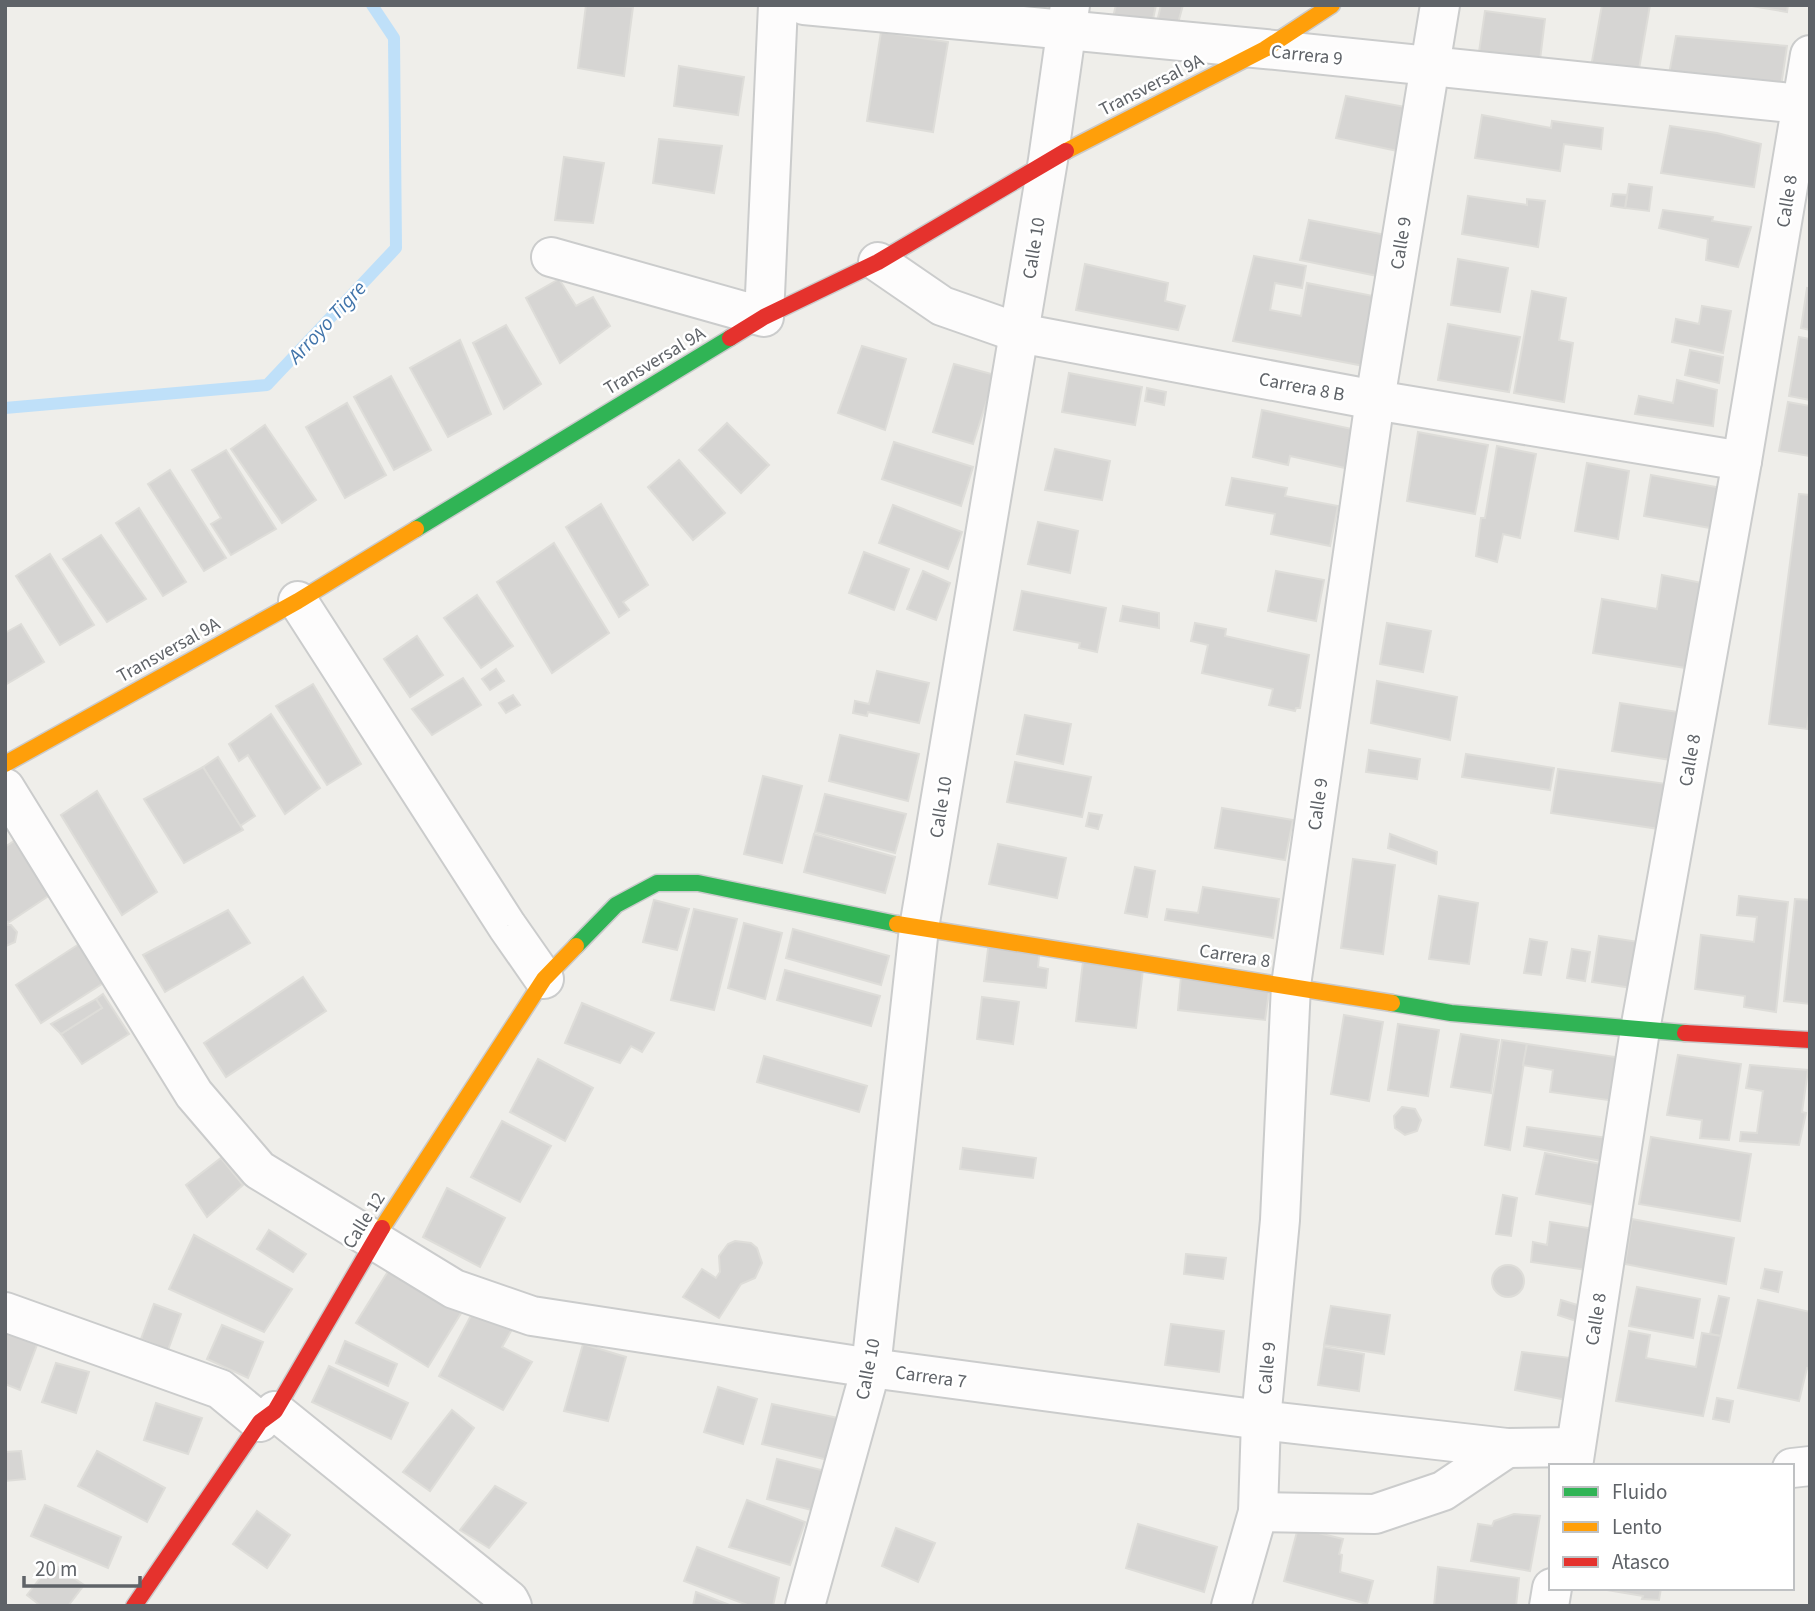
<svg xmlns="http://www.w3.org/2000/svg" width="1815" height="1611" viewBox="0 0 1815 1611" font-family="'Source Sans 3',sans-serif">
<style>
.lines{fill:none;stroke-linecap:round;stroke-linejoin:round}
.stream{stroke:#bfe0f9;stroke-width:12}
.building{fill:#d6d5d3;stroke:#deddd9;stroke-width:2}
.street-casing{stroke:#cbcccc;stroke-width:42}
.fast-casing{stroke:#cacacb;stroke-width:19}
.slow-casing{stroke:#cacacb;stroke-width:19}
.jam-casing{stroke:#cacacb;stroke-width:19}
.street{stroke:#fdfcfc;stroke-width:38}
.fast{stroke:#30b455;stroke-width:16}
.slow{stroke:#ff9f0a;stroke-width:16}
.jam{stroke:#e5322d;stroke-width:16}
.labels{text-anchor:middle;stroke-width:5;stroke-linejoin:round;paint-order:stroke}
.street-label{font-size:19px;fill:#5f6368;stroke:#fff}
.water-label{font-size:21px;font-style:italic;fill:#4174aa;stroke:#fff}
</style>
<rect width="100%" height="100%" fill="#efeeea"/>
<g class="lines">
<path class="stream" d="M5 408 267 385 396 248 394 38 372 5"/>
</g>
<g class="building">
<path d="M586 5 633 7 624 76 578 68Z"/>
<path d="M1116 5H1156L1152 24 1113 17Z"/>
<path d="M1161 5H1183L1175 34 1155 30Z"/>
<path d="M1602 5H1650L1638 75 1591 67Z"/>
<path d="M1746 5H1788L1787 12Z"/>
<path d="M1485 11 1545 19 1540 60 1479 52Z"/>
<path d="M881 32 948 42 933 132 867 121Z"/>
<path d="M1676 36 1787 46 1780 93 1667 85Z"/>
<path d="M679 66 744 77 738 115 674 106Z"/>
<path d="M1346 96 1416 109 1407 153 1336 138Z"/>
<path d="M1482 115 1551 128 1552 121 1603 128 1601 149 1564 144 1560 171 1475 158Z"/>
<path d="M1670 126 1717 133 1761 144 1754 187 1661 173Z"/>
<path d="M659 139 722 146 714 193 653 183Z"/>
<path d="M564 157 604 163 593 223 555 220Z"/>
<path d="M1629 184 1652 187 1649 211 1625 208Z"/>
<path d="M1613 194 1627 195 1625 208 1611 206Z"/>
<path d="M1468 196 1527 205V199L1545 201 1538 247 1462 234Z"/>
<path d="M1663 210 1713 217 1712 221 1751 227 1738 267 1706 260 1708 239 1659 228Z"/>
<path d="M1309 220 1391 236 1382 277 1300 260Z"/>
<path d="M1254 256 1306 266 1302 288 1275 283 1270 310 1301 316 1307 283 1378 297 1364 366 1233 341Z"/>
<path d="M1458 259 1508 268 1500 312 1451 305Z"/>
<path d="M1085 264 1168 283 1165 301 1185 306 1178 330 1076 310Z"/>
<path d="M559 279 576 306 593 297 610 326 560 363 526 298Z"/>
<path d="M1807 288 1810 289V330L1801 328Z"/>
<path d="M1532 291 1566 298 1559 340 1573 343 1564 402 1514 393Z"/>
<path d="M1702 306 1731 311 1723 353 1672 342 1676 319 1699 324Z"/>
<path d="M1448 324 1520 337 1509 392 1438 380Z"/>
<path d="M506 325 541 384 504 409 473 343Z"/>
<path d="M1799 337 1810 339V400L1789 396Z"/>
<path d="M460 340 491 414 448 437 410 368Z"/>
<path d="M862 346 906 359 885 430 838 413Z"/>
<path d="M1690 350 1723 357 1719 383 1685 375Z"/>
<path d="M954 364 995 375 973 444 933 432Z"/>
<path d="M1069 373 1142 387 1135 425 1062 412Z"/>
<path d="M391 376 431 450 394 470 354 397Z"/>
<path d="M1677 380 1717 390 1713 426 1635 414 1639 396 1673 403Z"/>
<path d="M1147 388 1166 392 1164 405 1145 401Z"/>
<path d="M1788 402 1810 406V456L1779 451Z"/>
<path d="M347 403 386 475 345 498 306 427Z"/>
<path d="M1262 410 1352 429 1345 468 1290 456 1288 465 1253 457Z"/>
<path d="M727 423 769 465 741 493 699 450Z"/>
<path d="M265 425 316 500 282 523 231 449Z"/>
<path d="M1418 432 1488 445 1475 514 1407 501Z"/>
<path d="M894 442 973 467 961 506 882 479Z"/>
<path d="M1497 446 1536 454 1520 538 1503 534 1497 562 1476 556 1481 518H1485Z"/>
<path d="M1055 449 1110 461 1102 500 1045 490Z"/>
<path d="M226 450 276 529 231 555 211 524 221 518 192 470Z"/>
<path d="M679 460 725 513 693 540 648 487Z"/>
<path d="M1587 463 1629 471 1618 539 1575 531Z"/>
<path d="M170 470 226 558 204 571 148 484Z"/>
<path d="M1651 475 1727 489 1721 530 1644 516Z"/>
<path d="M1232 478 1287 488 1285 496 1338 506 1330 546 1271 534 1275 514 1226 505Z"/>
<path d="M1799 494 1810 495V706L1807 729 1769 724Z"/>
<path d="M601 504 648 585 623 602 629 610 619 617 566 527Z"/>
<path d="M893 505 962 532 948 569 879 543Z"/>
<path d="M139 508 186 582 163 596 116 523Z"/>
<path d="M1038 522 1078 531 1070 573 1028 564Z"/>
<path d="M101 535 146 599 107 622 63 559Z"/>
<path d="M554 543 609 633 552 673 497 582Z"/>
<path d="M864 552 909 569 894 610 849 593Z"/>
<path d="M50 554 94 625 60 645 16 576Z"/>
<path d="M923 571 950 583 936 620 907 609Z"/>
<path d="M1276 571 1324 580 1316 621 1268 611Z"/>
<path d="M1662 575 1712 585 1698 670 1593 653 1602 599 1657 609Z"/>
<path d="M1022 591 1106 608 1097 652 1079 648 1080 643 1014 630Z"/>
<path d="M477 595 513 646 481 668 444 618Z"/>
<path d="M1123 606 1159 613V628L1120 621Z"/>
<path d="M1195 623 1226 629 1225 636 1309 655 1300 708H1296L1295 711 1269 705 1273 689 1202 673 1208 645 1191 641Z"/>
<path d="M1387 623 1431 631 1423 672 1380 664Z"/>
<path d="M21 624 44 662 5 685V633Z"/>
<path d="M417 636 443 675 410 697 384 659Z"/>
<path d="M496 669 504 681 490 690 482 679Z"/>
<path d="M877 671 929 683 919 723 868 712 867 716 853 713 855 701 869 704Z"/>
<path d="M463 678 481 705 432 735 412 709Z"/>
<path d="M1377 681 1457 697 1450 740 1371 723Z"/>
<path d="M313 684 361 764 327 785 276 706Z"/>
<path d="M513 695 520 705 506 713 499 703Z"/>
<path d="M1620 703 1691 714 1684 762 1612 751Z"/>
<path d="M271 714 320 788 285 814 248 755 239 761 229 744Z"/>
<path d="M1025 715 1071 724 1063 764 1017 754Z"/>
<path d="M840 735 919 754 908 801 829 781Z"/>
<path d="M1369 750 1420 759 1417 779 1366 772Z"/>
<path d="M1466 754 1554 768 1550 790 1462 777Z"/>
<path d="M218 757 255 816 240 826 203 767Z"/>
<path d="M1015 762 1091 777 1082 817 1007 802Z"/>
<path d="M203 767 243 830 184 863 144 799Z"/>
<path d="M1558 769 1674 785 1666 830 1551 813Z"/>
<path d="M763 776 802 786 782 863 744 854Z"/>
<path d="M97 791 157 892 122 915 61 815Z"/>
<path d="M825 794 906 814 895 853 815 832Z"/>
<path d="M1222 808 1293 820 1285 860 1215 848Z"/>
<path d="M1089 813 1102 815 1098 829 1086 826Z"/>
<path d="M814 834 895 857 885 893 804 872Z"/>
<path d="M1390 834 1437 852 1436 864 1388 848Z"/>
<path d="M14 841 50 895 8 923 5 919V847Z"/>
<path d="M998 844 1066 858 1057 898 989 884Z"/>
<path d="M1353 859 1395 865 1383 954 1341 948Z"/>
<path d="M1135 867 1155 871 1147 917 1125 913Z"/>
<path d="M1203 887 1279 899 1273 938 1165 920 1167 909 1198 913Z"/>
<path d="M1439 896 1478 903 1469 964 1429 959Z"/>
<path d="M1739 896 1788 902 1776 1012 1744 1007 1745 996 1695 989 1701 935 1754 942 1757 917 1737 915Z"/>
<path d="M1795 899 1810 900V1004L1784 1001Z"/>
<path d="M654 900 689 909 677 950 643 942Z"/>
<path d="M694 909 737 919 714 1010 671 1000Z"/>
<path d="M228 910 250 943 165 992 143 955Z"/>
<path d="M744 923 782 933 765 999 728 988Z"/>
<path d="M5 925H11L17 932 15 942 6 946Z"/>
<path d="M793 929 889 956 881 985 786 958Z"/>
<path d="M1599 936 1639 942 1632 988 1592 982Z"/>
<path d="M1530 939 1547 942 1541 975 1524 973Z"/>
<path d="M989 941 1040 947 1038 967 1048 969 1046 988 984 981Z"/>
<path d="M79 944 105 982 41 1023 16 985Z"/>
<path d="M1572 949 1590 952 1585 981 1567 978Z"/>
<path d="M1084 953 1144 961 1136 1028 1076 1021Z"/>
<path d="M1182 965 1271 977 1265 1020 1178 1010Z"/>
<path d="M785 970 880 996 871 1026 777 1000Z"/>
<path d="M303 977 326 1011 226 1077 204 1043Z"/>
<path d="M103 994 129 1034 82 1064 61 1034 102 1008 96 999Z"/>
<path d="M982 997 1019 1002 1013 1044 977 1039Z"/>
<path d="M96 999 102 1008 61 1034 51 1024Z"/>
<path d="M582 1003 654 1033 642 1052 631 1046 620 1063 565 1043Z"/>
<path d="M1344 1015 1383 1022 1369 1101 1331 1094Z"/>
<path d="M1398 1024 1439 1030 1428 1096 1388 1090Z"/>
<path d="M1461 1034 1499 1040 1491 1093 1451 1087Z"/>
<path d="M1502 1040 1527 1044 1510 1150 1485 1145Z"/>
<path d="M1527 1044 1629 1059 1622 1102 1550 1092 1553 1070 1523 1065Z"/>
<path d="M1678 1055 1741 1064 1729 1140 1700 1138 1702 1120 1667 1115Z"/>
<path d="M764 1056 867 1086 859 1112 757 1082Z"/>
<path d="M538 1059 593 1088 565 1141 510 1112Z"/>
<path d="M1750 1065 1808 1070 1802 1112 1806 1113 1799 1145 1740 1141 1741 1132 1757 1133 1763 1091 1746 1088Z"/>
<path d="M1402 1107 1415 1109 1421 1120 1417 1131 1405 1135 1395 1128 1394 1116Z"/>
<path d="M502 1121 551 1146 520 1202 471 1177Z"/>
<path d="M1527 1127 1616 1139 1612 1163 1524 1146Z"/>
<path d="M1651 1137 1751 1154 1740 1221 1639 1204Z"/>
<path d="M963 1148 1036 1158 1033 1178 960 1169Z"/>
<path d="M1545 1153 1611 1166 1605 1207 1536 1194Z"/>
<path d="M221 1158 243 1185 207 1217 186 1185Z"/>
<path d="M447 1188 505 1218 480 1267 423 1237Z"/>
<path d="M1503 1195 1517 1198 1511 1236 1496 1234Z"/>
<path d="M1632 1219 1734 1238 1726 1284 1625 1264Z"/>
<path d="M1550 1222 1601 1230 1594 1271 1531 1262 1533 1242 1547 1245Z"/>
<path d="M269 1230 306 1254 293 1272 257 1249Z"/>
<path d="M194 1235 292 1289 264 1332 169 1289Z"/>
<path d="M735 1241 751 1243 757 1248 762 1263 755 1278 741 1284 719 1318 683 1297 702 1269 716 1278 720 1272 719 1256 728 1244Z"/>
<path d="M1186 1254 1226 1258 1223 1279 1184 1274Z"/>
<circle cx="1508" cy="1281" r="16"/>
<path d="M392 1265 463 1310 428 1367 356 1323Z"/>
<path d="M1765 1269 1782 1272 1778 1292 1761 1288Z"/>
<path d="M1637 1287 1700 1299 1693 1338 1629 1326Z"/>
<path d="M1719 1296 1729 1298 1721 1336 1710 1334Z"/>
<path d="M1561 1300 1587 1308 1585 1324 1558 1315Z"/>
<path d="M1758 1300 1810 1312V1369L1807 1368 1799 1401 1738 1388Z"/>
<path d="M154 1304 181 1314 168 1350 141 1339Z"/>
<path d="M477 1304 515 1324 502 1347 532 1362 503 1410 439 1376Z"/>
<path d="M1331 1306 1390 1315 1384 1354 1324 1345Z"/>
<path d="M1171 1324 1224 1331 1219 1372 1165 1365Z"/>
<path d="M222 1325 263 1342 248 1378 207 1359Z"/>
<path d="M5 1328 37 1345 20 1390 5 1384Z"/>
<path d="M1629 1331 1650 1335 1646 1358 1696 1367 1702 1333 1721 1336 1703 1416 1616 1401Z"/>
<path d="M345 1341 397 1364 388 1386 336 1363Z"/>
<path d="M583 1344 626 1357 608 1421 564 1411Z"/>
<path d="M1324 1347 1364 1354 1359 1391 1318 1385Z"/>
<path d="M1522 1352 1579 1359 1572 1401 1515 1390Z"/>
<path d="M56 1363 89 1372 76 1413 42 1402Z"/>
<path d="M329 1366 408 1403 391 1439 312 1402Z"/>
<path d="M718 1387 757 1399 743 1444 704 1432Z"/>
<path d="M1717 1398 1733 1401 1729 1422 1713 1419Z"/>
<path d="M156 1403 202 1418 188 1454 144 1440Z"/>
<path d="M772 1404 838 1418 828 1460 762 1444Z"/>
<path d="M452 1410 474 1428 430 1491 403 1472Z"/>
<path d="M21 1451 25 1479 5 1481V1452Z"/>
<path d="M97 1451 165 1488 147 1522 78 1486Z"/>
<path d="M777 1459 833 1473 824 1513 767 1499Z"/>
<path d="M495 1486 526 1503 489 1548 460 1530Z"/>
<path d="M747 1500 805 1522 790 1565 729 1547Z"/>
<path d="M45 1505 121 1537 108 1568 31 1536Z"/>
<path d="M257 1511 290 1535 267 1568 233 1544Z"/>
<path d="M1514 1514 1540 1516 1530 1571 1471 1561 1478 1524 1492 1526 1494 1521Z"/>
<path d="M1138 1524 1217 1547 1204 1592 1126 1568Z"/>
<path d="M896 1528 935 1543 918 1582 882 1566Z"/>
<path d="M1298 1528 1343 1539 1339 1554 1342 1555 1340 1572 1373 1581 1367 1604 1284 1581Z"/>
<path d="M697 1547 779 1578 773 1606H750L684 1581Z"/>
<path d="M52 1563 84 1585 68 1606H41L27 1595Z"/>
<path d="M1438 1567 1519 1578 1516 1606H1434Z"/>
<path d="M1595 1588H1661L1659 1600 1642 1599 1643 1596Z"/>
<path d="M696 1592 732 1606H693Z"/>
</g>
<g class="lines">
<defs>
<g id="street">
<path d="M804 5 1265 49 1810 105"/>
<path d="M551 257 764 317 778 5"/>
<path d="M878 262 942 306 1019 333 1375 400 1742 461"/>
<path d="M298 601 507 926 544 979"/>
<path d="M5 788 194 1094 259 1170 454 1289 532 1316 871 1368 1261 1420 1507 1448 1575 1447"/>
<path d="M5 1312 220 1389 260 1422"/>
<path d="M275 1411 509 1600 512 1606"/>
<path d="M1573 1466 1640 1030 1742 461 1810 55"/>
<path d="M1792 1468 1810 1466"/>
<path d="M1258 1512 1375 1514 1443 1491 1507 1448"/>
<path d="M805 1606 871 1368 919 928 1048 160 1070 5"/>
<path d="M1231 1606 1258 1512 1261 1420 1280 1220 1291 985 1375 400 1440 5"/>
<path d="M1549 1606 1552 1588"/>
</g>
<g id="fast">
<path d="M416 529 730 338"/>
<path d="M576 946 616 905 657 883H698L897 924"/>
<path d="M1392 1003 1451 1013 1685 1033"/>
</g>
<g id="slow">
<path d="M1066 151 1265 49 1332 5"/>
<path d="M5 764 298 601 416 529"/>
<path d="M897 924 1392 1003"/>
<path d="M382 1228 544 979 576 946"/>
</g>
<g id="jam">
<path d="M730 338 764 317 878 262 1066 151"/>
<path d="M1685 1033 1810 1040"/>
<path d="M134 1606 260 1422 275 1411 382 1228"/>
</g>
</defs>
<use href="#street" class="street-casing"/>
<use href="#fast" class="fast-casing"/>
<use href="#slow" class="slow-casing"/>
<use href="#jam" class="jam-casing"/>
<use href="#street" class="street"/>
<use href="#fast" class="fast"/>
<use href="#slow" class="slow"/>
<use href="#jam" class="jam"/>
</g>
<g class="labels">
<g class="street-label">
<text transform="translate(1307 54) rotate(6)" y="7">Carrera 9</text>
<text transform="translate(1151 84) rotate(-27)" y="7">Transversal 9A</text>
<text transform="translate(1786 201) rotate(-81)" y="7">Calle 8</text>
<text transform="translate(1400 243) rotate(-81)" y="7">Calle 9</text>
<text transform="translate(1033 248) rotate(-81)" y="7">Calle 10</text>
<text transform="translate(654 360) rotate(-31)" y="7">Transversal 9A</text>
<text transform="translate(1302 386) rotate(11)" y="7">Carrera 8 B</text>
<text transform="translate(168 649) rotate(-29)" y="7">Transversal 9A</text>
<text transform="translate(1689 760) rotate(-80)" y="7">Calle 8</text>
<text transform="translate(1317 804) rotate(-82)" y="7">Calle 9</text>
<text transform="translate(940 807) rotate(-81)" y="7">Calle 10</text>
<text transform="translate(1235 955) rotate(9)" y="7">Carrera 8</text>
<text transform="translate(363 1220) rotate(-58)" y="7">Calle 12</text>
<text transform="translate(1595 1319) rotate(-81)" y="7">Calle 8</text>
<text transform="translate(1266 1368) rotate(-85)" y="7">Calle 9</text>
<text transform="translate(867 1369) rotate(-79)" y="7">Calle 10</text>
<text transform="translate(931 1376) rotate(8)" y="7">Carrera 7</text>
</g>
<g class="water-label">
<text transform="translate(327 322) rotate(-47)" y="7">Arroyo Tigre</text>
</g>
</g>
<rect width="1815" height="1611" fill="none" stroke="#5f6368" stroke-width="14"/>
<rect x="1549" y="1464" width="245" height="126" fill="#ffffff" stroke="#bfc1c3" stroke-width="2"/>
<rect x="1563" y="1487" width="35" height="10" fill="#30b455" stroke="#bfc1c3" stroke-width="2"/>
<text x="1612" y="1499" font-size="21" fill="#5f6368">Fluido</text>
<rect x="1563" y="1522" width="35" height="10" fill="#ff9f0a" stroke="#bfc1c3" stroke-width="2"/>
<text x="1612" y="1534" font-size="21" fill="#5f6368">Lento</text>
<rect x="1563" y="1557" width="35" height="10" fill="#e5322d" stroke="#bfc1c3" stroke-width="2"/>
<text x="1612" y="1569" font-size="21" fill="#5f6368">Atasco</text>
<path d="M24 1576v10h116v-10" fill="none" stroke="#5f6368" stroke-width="3.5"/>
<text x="35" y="1576" font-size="21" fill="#5f6368" stroke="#ffffff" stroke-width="5" paint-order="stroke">20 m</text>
</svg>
